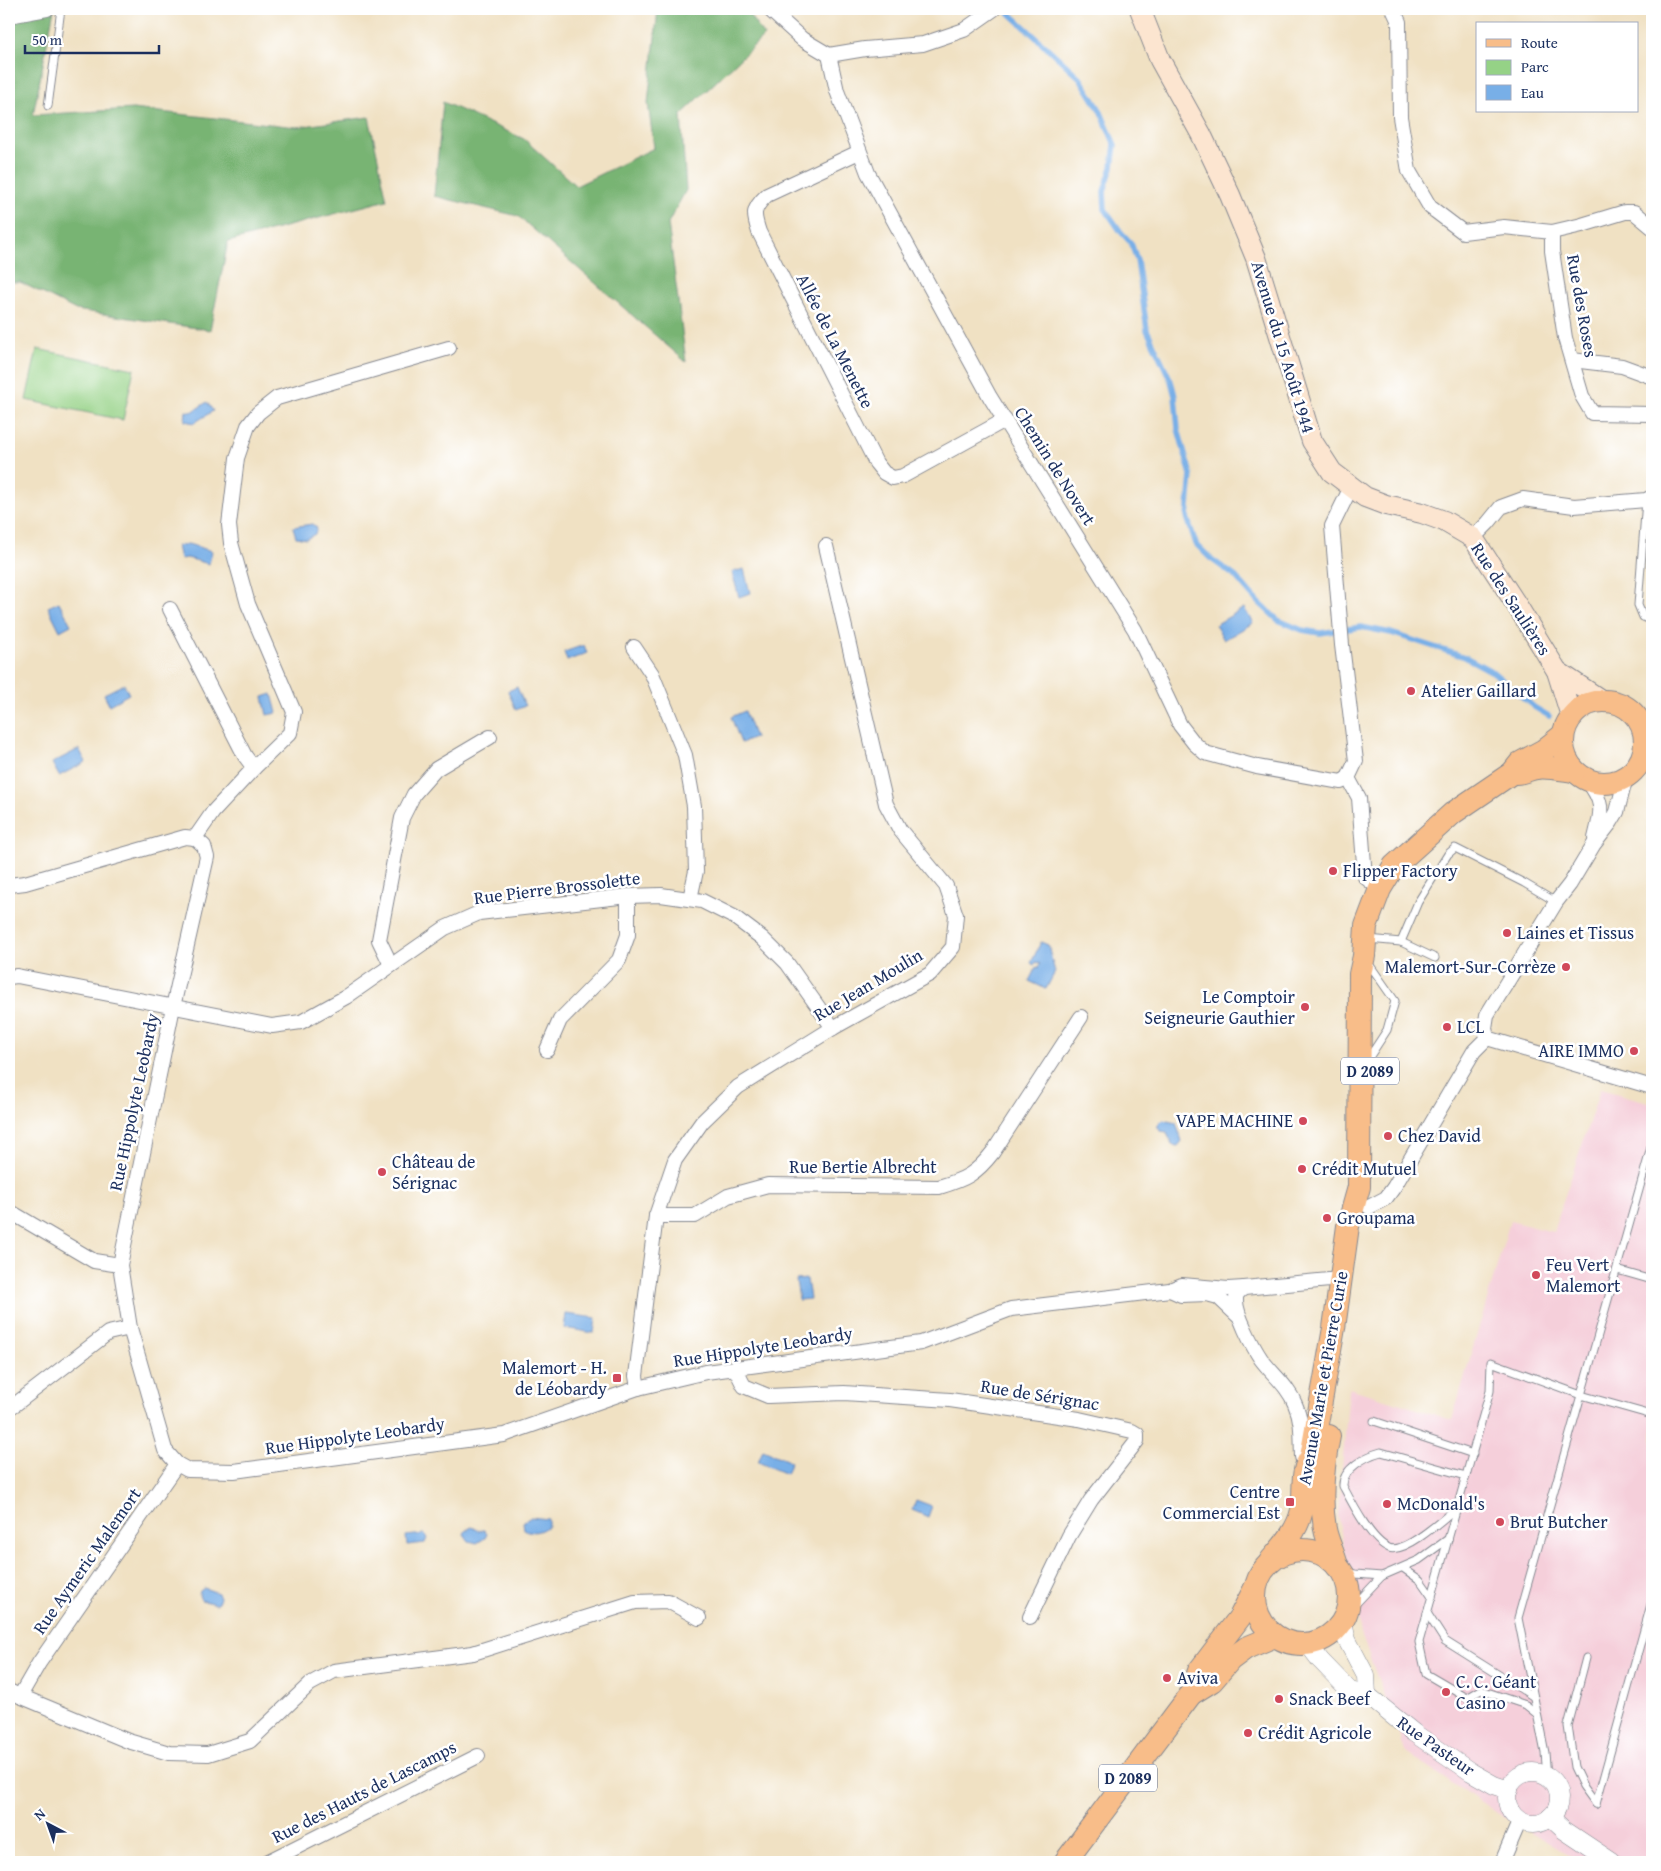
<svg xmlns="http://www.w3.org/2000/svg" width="1661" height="1871" viewBox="0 0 1661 1871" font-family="'Gentium Book Plus',serif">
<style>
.built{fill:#f5cfda}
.green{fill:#95d286;stroke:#588072}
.forest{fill:#78b473;stroke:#4a7268}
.water{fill:#78afe7;stroke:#4a6fa2}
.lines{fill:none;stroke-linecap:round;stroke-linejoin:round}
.stream{stroke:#78afe7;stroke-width:5.5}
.service-casing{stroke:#868890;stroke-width:9}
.minor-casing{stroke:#868890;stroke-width:16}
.tertiary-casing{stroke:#868890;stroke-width:19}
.secondary-casing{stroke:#868890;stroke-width:22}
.primary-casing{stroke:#868890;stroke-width:24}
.service{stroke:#fff;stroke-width:7}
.minor{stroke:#fff;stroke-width:14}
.tertiary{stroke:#fff;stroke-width:18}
.secondary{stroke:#fce5d0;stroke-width:20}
.primary{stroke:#f8bd89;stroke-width:22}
.poi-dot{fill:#d1495b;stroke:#fff;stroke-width:2}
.labels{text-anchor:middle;stroke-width:5;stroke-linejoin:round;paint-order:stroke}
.shield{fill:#fff;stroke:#5f6d8e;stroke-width:1}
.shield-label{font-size:16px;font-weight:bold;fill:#1b2f5e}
.street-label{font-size:18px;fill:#1b2f5e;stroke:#fff}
.poi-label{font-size:18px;fill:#1b2f5e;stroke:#fff;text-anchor:start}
</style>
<rect width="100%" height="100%" fill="#fff"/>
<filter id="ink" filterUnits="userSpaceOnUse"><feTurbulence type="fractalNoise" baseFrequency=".02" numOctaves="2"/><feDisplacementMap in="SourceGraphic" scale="10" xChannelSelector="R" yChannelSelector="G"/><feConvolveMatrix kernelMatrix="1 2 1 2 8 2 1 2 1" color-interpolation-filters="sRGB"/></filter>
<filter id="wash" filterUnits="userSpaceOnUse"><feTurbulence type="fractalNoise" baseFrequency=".0096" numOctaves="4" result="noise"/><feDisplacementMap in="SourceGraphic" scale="20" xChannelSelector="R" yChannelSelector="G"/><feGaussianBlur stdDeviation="1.12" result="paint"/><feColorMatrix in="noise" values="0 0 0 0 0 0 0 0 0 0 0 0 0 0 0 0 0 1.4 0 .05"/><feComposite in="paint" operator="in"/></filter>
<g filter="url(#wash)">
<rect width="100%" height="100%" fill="#f0e1c3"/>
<path class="built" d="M1600 1089 1652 1103V1862H1581L1484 1804 1406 1753 1361 1634 1338 1516 1349 1388 1452 1420 1510 1221 1553 1232Z"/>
<path class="green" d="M37 349 134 369 123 420 26 400Z"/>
<g class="forest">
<path d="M9 9H54L33 115 133 109 297 127 369 117 387 200 228 242 210 330 76 310 20 282H9Z"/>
<path d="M658 9H745L764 36 681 115 686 190 668 223 686 362 518 216 434 196 443 102 524 139 576 186 654 148 648 103Z"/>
</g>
<g class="water">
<path d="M207 402 213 411 194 423 185 421 186 411 192 412Z"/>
<path d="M312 524 317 528 315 534 306 539 296 537 293 527Z"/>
<path d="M188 544 212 551 209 564 187 558 180 559 177 546Z"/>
<path d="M744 569 750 593 739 597 732 572Z"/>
<path d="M59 602 71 625 60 631 48 607Z"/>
<path d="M1244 608 1253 623 1224 640 1215 625Z"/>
<path d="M584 645 587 653 567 661 564 652Z"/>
<path d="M124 684 129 694 109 705 104 694Z"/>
<path d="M517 687 525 706 516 710 508 691Z"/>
<path d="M272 694 277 713 267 715 263 697Z"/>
<path d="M745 711 755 738 741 743 731 717Z"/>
<path d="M79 749 86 762 59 776 52 763Z"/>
<path d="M1041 942 1048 945 1055 972 1046 989 1029 981 1036 967 1038 968 1040 964 1036 962 1034 965 1031 963Z"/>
<path d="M1163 1120 1176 1123 1182 1141 1178 1146 1172 1145 1167 1132 1161 1131 1158 1128V1125Z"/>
<path d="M807 1279 810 1299 799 1300 796 1280Z"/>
<path d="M566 1314 596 1318 594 1333 564 1328Z"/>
<path d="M763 1450 791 1462 786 1474 758 1462Z"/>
<path d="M916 1500 932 1506 928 1517 912 1510Z"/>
<path d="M531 1517 548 1519V1526C540 1532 533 1534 524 1529L523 1522Z"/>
<path d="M472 1527 478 1530H484L487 1534 485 1538 477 1543 469 1541 464 1534 466 1530Z"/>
<path d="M424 1534 427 1538 425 1543 407 1545 406 1536Z"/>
<path d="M204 1588 218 1593 220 1597 219 1601 215 1604 201 1600 199 1595 200 1591Z"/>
</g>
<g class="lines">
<path class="stream" d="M1005 9 1080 78 1100 110 1115 145 1112 167 1104 191 1105 209 1121 232 1131 243 1137 260 1147 330 1171 381 1175 396 1178 429 1191 475 1187 517 1196 544 1210 558 1236 577 1254 598 1278 620 1302 630 1320 633 1361 627 1391 633 1465 657 1493 672 1534 707 1549 716"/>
</g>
</g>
<g filter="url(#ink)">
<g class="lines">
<defs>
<g id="service">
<path d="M48 106 61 9"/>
<path d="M1646 500 1638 605 1643 617 1652 621"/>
<path d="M1368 939 1401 942 1418 902 1448 854 1455 848 1524 883 1556 902"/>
<path d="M1401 942 1435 958"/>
<path d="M1367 961 1395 1001 1387 1030 1370 1056"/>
<path d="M1617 1270 1652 1280"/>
<path d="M1374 1421 1473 1454"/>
<path d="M1457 1507C1444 1518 1406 1554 1389 1548 1371 1541 1352 1503 1343 1486 1342 1469 1366 1456 1381 1452L1466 1476"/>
<path d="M1403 1568 1420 1580 1432 1597"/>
<path d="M1339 1569 1355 1574 1382 1576"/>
<path d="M1348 1612 1382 1576 1419 1560 1448 1539"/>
<path d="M1427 1613 1445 1641 1534 1697"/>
<path d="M1586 1658 1568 1726 1574 1767 1583 1786 1596 1804"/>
<path d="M1537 1714 1526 1705 1481 1690 1467 1698 1426 1674 1419 1642 1490 1391 1491 1362 1581 1395 1652 1415"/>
<path d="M1547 1776 1545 1753 1518 1618 1652 1144"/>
<path d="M1596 1804 1652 1601"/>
</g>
<g id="minor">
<path d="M769 9 802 39 829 55 865 49 923 44 964 30 994 9"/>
<path d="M1393 9 1399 22 1400 117 1409 171 1430 207 1463 232 1504 227 1552 232 1582 225 1625 212H1634L1652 227"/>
<path d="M9 16 47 9"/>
<path d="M829 55 837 91 868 173 990 397 1135 630 1180 725 1194 743 1205 753 1257 767 1341 782 1348 778"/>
<path d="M859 152 767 195C752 209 753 214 759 232L876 463 884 473 893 478 903 476 1005 420"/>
<path d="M1552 232V251L1565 338 1582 396 1592 413 1652 414"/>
<path d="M1572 360 1622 366 1652 377"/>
<path d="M1473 538 1488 523 1501 507 1523 499 1574 506 1646 500 1652 497"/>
<path d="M170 609 245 756 254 768 213 812 195 838"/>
<path d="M634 647 652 674 685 755 694 806 696 871 690 899"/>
<path d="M1643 756 1652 761"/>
<path d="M254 768 290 733 294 712 248 604 231 543 229 525 237 458 248 426 258 413 277 398 449 348"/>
<path d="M1348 778 1356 761 1342 645 1332 526 1351 487"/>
<path d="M1348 778 1359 798 1365 877 1380 889"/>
<path d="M1586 779C1605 803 1602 811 1595 838"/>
<path d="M195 838 204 846 207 857 173 1007 120 1265 130 1328 165 1450 177 1464 188 1470 234 1471 504 1435 638 1388 706 1372 921 1343 1011 1309 1170 1290 1182 1285 1228 1289 1244 1288"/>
<path d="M9 885 25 883 185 837 195 838"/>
<path d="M391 965 379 940 402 818 414 794 436 769 490 737"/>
<path d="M9 977 17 976 272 1026 301 1022 346 997 445 928 479 913 628 896 661 895 702 901 734 917 762 938 787 963 833 1028"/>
<path d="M1487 1038 1485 1028 1487 1015 1556 902 1570 884 1594 844 1611 822 1617 812 1626 777"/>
<path d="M1487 1038 1652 1087"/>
<path d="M547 1050 560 1020 619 960 628 935V896"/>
<path d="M1369 1207 1386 1198 1394 1187 1474 1051 1487 1038"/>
<path d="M9 1211 94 1261 120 1265"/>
<path d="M656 1216H695L728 1196 768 1185 939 1187C966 1179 976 1174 993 1152L1081 1017"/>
<path d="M1170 1290 1181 1295 1207 1294 1218 1297 1239 1317"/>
<path d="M735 1368 744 1386 768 1396 844 1393 950 1400 1079 1419 1132 1431 1137 1434V1441L1091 1500 1069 1536 1030 1617"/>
<path d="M638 1388 636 1376 656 1216 675 1160 702 1122 738 1087 833 1028 930 974 953 947 956 915 946 886 900 830 886 804 826 546"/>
<path d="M9 1408 17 1403 108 1333 130 1328"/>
<path d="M1302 1457C1301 1438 1303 1422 1295 1404 1288 1386 1272 1374 1261 1359 1253 1347 1235 1313 1236 1299 1236 1293 1240 1291 1244 1288L1340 1279"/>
<path d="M9 1691 20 1696 39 1663 177 1464"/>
<path d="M20 1696 128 1741 169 1753 208 1754 250 1741 310 1684 334 1671 473 1653 635 1602 668 1601 699 1618"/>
<path d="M267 1862 478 1756"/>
<path d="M1502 1862 1520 1820"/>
</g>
<g id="tertiary">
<path d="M1343 1622 1347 1640 1366 1676 1367 1695"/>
<path d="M1308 1644 1320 1660 1350 1691 1367 1695 1414 1733 1471 1772 1494 1785 1509 1790"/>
<circle cx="1533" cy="1798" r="26"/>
<path d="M1550 1817 1564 1830 1612 1862"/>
</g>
<g id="secondary">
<path d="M1140 9 1160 60 1201 134 1230 195 1256 258 1312 441 1332 472 1365 497 1386 505 1422 513 1444 521 1473 538 1518 607 1557 671 1571 716"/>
<path d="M1557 671 1601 700"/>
</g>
<g id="primary">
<circle cx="1604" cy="742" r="41"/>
<path d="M1516 773C1524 773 1529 769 1536 768 1549 766 1562 770 1574 771"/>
<path d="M1329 1436C1323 1465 1320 1499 1325 1529 1327 1541 1334 1553 1337 1566"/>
<circle cx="1302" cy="1597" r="47"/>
<path d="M1271 1560C1284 1545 1298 1530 1302 1510 1305 1493 1300 1471 1311 1457L1334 1328 1348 1226 1359 1187 1360 974 1364 956 1366 926 1380 889 1394 866 1453 813 1512 773 1520 763 1544 750 1563 735"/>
<path d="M1191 1694 1212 1681 1230 1660 1246 1648 1275 1636"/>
<path d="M1065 1862 1191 1694 1199 1671 1240 1617 1255 1588"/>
</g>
</defs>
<use href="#service" class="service-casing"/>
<use href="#minor" class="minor-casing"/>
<use href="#tertiary" class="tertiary-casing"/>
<use href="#secondary" class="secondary-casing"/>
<use href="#primary" class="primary-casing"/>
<use href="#service" class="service"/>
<use href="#minor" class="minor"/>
<use href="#tertiary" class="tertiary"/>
<use href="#secondary" class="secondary"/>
<use href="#primary" class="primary"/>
</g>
</g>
<g class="poi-dot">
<circle cx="1411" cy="691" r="5"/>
<circle cx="1333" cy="871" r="5"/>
<circle cx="1507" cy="933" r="5"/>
<circle cx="1566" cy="967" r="5"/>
<circle cx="1305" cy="1007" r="5"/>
<circle cx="1447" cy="1027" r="5"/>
<circle cx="1634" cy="1051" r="5"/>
<circle cx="1303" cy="1121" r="5"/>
<circle cx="1388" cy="1136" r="5"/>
<circle cx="1302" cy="1169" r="5"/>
<circle cx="382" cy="1172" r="5"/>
<circle cx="1327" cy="1218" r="5"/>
<circle cx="1536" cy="1275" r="5"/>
<rect x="612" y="1373" width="10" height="10" rx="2.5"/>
<rect x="1285" y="1497" width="10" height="10" rx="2.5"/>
<circle cx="1387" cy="1504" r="5"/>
<circle cx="1500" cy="1522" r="5"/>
<circle cx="1167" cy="1678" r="5"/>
<circle cx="1446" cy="1692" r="5"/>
<circle cx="1279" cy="1699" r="5"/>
<circle cx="1248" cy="1733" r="5"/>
</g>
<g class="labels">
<g class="shield">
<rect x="1341" y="1057.5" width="58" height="27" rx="4"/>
<rect x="1099" y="1764.5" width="58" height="27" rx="4"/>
</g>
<g class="shield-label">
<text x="1370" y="1077">D 2089</text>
<text x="1128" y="1784">D 2089</text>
</g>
<g class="street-label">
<text transform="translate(1582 306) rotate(80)" y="6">Rue des Roses</text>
<text transform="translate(835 341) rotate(63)" y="6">Allée de La Menette</text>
<text transform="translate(1283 347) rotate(73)" y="6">Avenue du 15 Août 1944</text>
<text transform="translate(1055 466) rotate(58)" y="6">Chemin de Novert</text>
<text transform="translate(1511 599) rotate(57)" y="6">Rue des Saulières</text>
<text transform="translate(557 888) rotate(-7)" y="6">Rue Pierre Brossolette</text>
<text transform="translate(868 985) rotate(-31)" y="6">Rue Jean Moulin</text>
<text transform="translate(134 1102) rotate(-78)" y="6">Rue Hippolyte Leobardy</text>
<text x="863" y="1173">Rue Bertie Albrecht</text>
<text transform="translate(763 1347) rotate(-9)" y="6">Rue Hippolyte Leobardy</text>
<text transform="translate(1323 1378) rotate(-80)" y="6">Avenue Marie et Pierre Curie</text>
<text transform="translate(1040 1395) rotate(9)" y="6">Rue de Sérignac</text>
<text transform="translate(355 1436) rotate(-8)" y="6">Rue Hippolyte Leobardy</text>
<text transform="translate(87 1561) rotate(-55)" y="6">Rue Aymeric Malemort</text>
<text transform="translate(1436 1746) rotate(35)" y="6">Rue Pasteur</text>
<text transform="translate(364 1792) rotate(-27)" y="6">Rue des Hauts de Lascamps</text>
</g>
<g class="poi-label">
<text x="1421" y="697">Atelier Gaillard</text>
<text x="1343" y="877">Flipper Factory</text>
<text x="1517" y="939">Laines et Tissus</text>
<text x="1556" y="973" text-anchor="end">Malemort-Sur-Corrèze</text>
<text x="1295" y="1003" text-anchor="end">Le Comptoir<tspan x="1295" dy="21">Seigneurie Gauthier</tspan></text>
<text x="1457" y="1033">LCL</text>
<text x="1624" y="1057" text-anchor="end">AIRE IMMO</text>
<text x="1293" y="1127" text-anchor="end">VAPE MACHINE</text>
<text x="1398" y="1142">Chez David</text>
<text x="392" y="1168">Château de<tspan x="392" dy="21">Sérignac</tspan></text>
<text x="1312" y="1175">Crédit Mutuel</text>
<text x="1337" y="1224">Groupama</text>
<text x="1546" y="1271">Feu Vert<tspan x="1546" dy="21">Malemort</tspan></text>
<text x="607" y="1374" text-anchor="end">Malemort - H.<tspan x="607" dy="21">de Léobardy</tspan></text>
<text x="1280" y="1498" text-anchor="end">Centre<tspan x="1280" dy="21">Commercial Est</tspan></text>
<text x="1397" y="1510">McDonald's</text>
<text x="1510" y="1528">Brut Butcher</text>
<text x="1177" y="1684">Aviva</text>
<text x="1456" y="1688">C. C. Géant<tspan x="1456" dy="21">Casino</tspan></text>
<text x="1289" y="1705">Snack Beef</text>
<text x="1258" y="1739">Crédit Agricole</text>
</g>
</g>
<rect width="1661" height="1871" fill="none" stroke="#fff" stroke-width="30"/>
<rect x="1476" y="22" width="162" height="90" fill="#ffffff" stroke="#a4acbf"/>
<rect x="1486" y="39" width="25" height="8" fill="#f8bd89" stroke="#a4acbf"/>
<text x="1521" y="48" font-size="15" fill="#1b2f5e">Route</text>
<rect x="1486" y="60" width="25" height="15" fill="#95d286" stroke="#a4acbf"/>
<text x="1521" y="72" font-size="15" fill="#1b2f5e">Parc</text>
<rect x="1486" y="85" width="25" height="15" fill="#78afe7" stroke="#a4acbf"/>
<text x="1521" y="98" font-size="15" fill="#1b2f5e">Eau</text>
<g transform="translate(48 1824) rotate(319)" stroke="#ffffff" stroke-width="4" paint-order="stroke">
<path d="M0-4L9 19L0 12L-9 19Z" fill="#1b2f5e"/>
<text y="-8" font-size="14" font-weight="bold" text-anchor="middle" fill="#1b2f5e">N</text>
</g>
<path d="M25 45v8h134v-8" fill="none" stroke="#1b2f5e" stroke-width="2.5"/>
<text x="32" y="45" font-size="15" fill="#1b2f5e" stroke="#ffffff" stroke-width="4" paint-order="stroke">50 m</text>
</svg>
